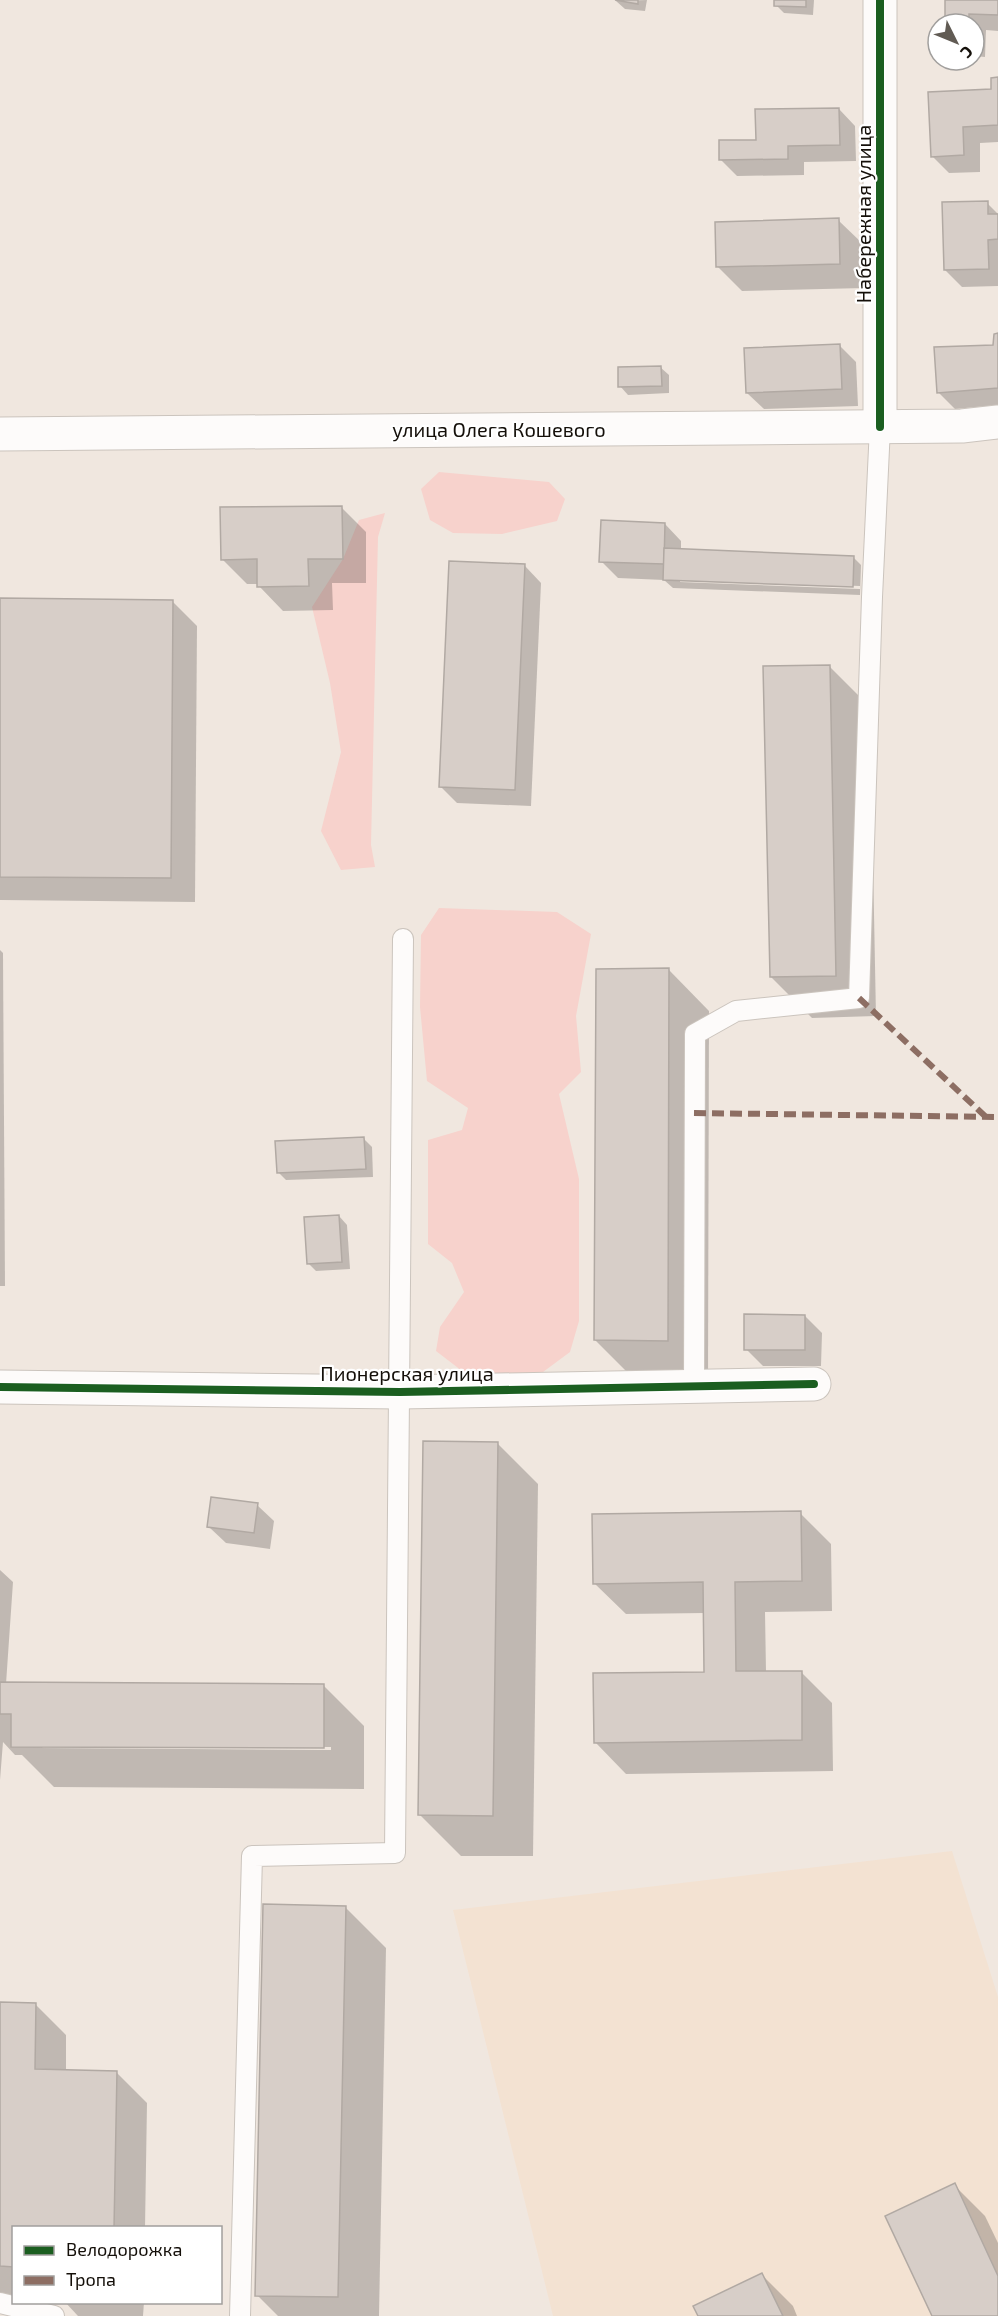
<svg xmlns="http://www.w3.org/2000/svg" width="998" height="2316" viewBox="0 0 998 2316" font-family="'Exo 2',sans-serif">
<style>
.built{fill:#f3e2d2}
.green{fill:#f7d2cc}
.shadow{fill:#0003;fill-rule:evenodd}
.building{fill:#d7cec8;stroke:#b1a9a3;stroke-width:1.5}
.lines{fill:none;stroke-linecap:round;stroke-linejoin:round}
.service-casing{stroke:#cbc4bd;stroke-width:22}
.minor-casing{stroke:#cbc4bd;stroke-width:35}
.secondary-casing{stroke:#cbc4bd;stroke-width:35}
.service{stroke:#fdfbfa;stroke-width:20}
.minor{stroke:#fdfbfa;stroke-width:33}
.secondary{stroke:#fdfbfa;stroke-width:33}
.quiet{stroke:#8d6e63;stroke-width:6;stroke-dasharray:12 6;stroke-linecap:butt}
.cycleway-casing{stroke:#fff;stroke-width:11}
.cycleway{stroke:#1b5e20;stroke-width:8}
.labels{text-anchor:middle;stroke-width:4.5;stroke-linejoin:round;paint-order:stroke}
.street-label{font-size:20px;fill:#140f09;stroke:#fff}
</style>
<rect width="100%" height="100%" fill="#f0e7df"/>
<path class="built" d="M952 1851 998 1997V2316H553L453 1910Z"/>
<g class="green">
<path d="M439 472 549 482 565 499 557 521 502 534 453 533 430 520 421 489Z"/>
<path d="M385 513 378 537 371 845 375 867 341 870 321 831 341 752 330 683 312 607 343 559 359 520Z"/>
<path d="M439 908 557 912 591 934 576 1016 581 1072 559 1094 579 1179V1321L570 1352 543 1372 499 1379 466 1374 436 1351 440 1327 464 1292 452 1263 428 1244V1140L462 1130 468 1108 427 1081 420 1007 421 935Z"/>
</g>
<g class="shadow">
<path d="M647 0 645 11 625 9 616 1Z"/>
<path d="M776 0H814L813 15 784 13 776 5Z"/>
<path d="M947 0H998V31L986 30 985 57 974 56V24H946Z"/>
<path d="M998 79V142L980 143V172L949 173 932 156 993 91Z"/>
<path d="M839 109 855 126 856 161 804 162V175L737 176 721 160 757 141Z"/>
<path d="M987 203 998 214V286L962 287 945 270Z"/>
<path d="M838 220 863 244 864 288 742 291 718 267Z"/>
<path d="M998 335V405L955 409 938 392 994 347Z"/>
<path d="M840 346 856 362 858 406 764 409 747 393Z"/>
<path d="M660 367 669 375V393L628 395 620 386Z"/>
<path d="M341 507 366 532V583H332L333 610 283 611 259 586V584H247L222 559Z"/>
<path d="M665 524 681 541V551L853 557 861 565 860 595 673 588 664 580 618 578 601 561ZM680 579 860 586V589L680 582Z"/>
<path d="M525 566 541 583 531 806 457 803 440 786Z"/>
<path d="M0 600 172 601 197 626 195 902 0 900Z"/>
<path d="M829 666 870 707 876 1016 812 1018 771 977Z"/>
<path d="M0 950 3 953 5 1286H0Z"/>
<path d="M669 970 709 1011 708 1381H636L595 1340Z"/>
<path d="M364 1139 372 1147 373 1177 286 1180 278 1172Z"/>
<path d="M339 1216 347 1225 350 1269 316 1271 308 1263Z"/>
<path d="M805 1316 822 1333 821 1366H763L746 1349Z"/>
<path d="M497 1443 538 1484 533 1856H461L420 1815Z"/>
<path d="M257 1505 274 1521 270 1549 226 1543 209 1527Z"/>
<path d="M800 1513 831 1544 832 1611 765 1612 766 1672H801L832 1703 833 1771 626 1774 595 1742 706 1673 705 1613 626 1614 594 1583Z"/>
<path d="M0 1570 13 1582 6 1684 323 1685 364 1726V1789L54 1787 22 1755H15L3 1742 0 1780ZM40 1745 331 1747V1750L43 1748Z"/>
<path d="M345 1907 386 1948 379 2316H278L257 2295Z"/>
<path d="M0 2004H35L66 2035V2071L116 2072 147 2103 145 2228H14V2297L0 2296Z"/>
<path d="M954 2185 985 2216 998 2243V2316H933Z"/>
<path d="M762 2275 793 2306 797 2316H699Z"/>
<path d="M65 2302H144L143 2316H78Z"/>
</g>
<g class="building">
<path d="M615 0H638V4Z"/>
<path d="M774 0H806V7L774 6Z"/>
<path d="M945 0H998V15L969 14V24H945Z"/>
<path d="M998 77V125L963 127 964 155 931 157 928 92 991 89V78Z"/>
<path d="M839 108 840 145 788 146V159L719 160V140H756L755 109Z"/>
<path d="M988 201V214H998V239L988 240 989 269 944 270 942 202Z"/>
<path d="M839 218 840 264 716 267 715 222Z"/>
<path d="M998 333V388L937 393 934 347 993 345 994 334Z"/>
<path d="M840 344 842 389 746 393 744 348Z"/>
<path d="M661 366 662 386 618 387V367Z"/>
<path d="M342 506 343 559H308L309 586 257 587V559L221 560 220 507Z"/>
<path d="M601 520 665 523 664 564 599 562Z"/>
<path d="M664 548 854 556 853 587 663 580Z"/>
<path d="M449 561 525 564 515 790 439 787Z"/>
<path d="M0 598 173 600 171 878 0 877Z"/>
<path d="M830 665 836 976 770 977 763 666Z"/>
<path d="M669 968 668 1341 594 1340 596 969Z"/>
<path d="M364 1137 366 1169 277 1173 275 1141Z"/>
<path d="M339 1215 342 1262 307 1264 304 1217Z"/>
<path d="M744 1314 805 1315V1350H744Z"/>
<path d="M423 1441 498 1442 493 1816 418 1815Z"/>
<path d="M211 1497 258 1503 254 1533 207 1527Z"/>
<path d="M801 1511 802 1581 735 1582 736 1671H802V1740L594 1743 593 1673 704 1672 703 1582 593 1584 592 1514Z"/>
<path d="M0 1682 324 1684V1748L11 1747V1714H0Z"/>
<path d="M263 1904 346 1906 338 2297 255 2296Z"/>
<path d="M0 2002 36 2003 35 2069 117 2071 114 2228H14V2267L0 2266Z"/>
<path d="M955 2183 998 2276V2316H932L885 2216Z"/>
<path d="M762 2273 783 2316H698L693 2306Z"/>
</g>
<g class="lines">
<defs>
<g id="service">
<path d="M694 1386 695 1034 736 1011 859 998 872 597 880 427"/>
<path d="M0 2303 54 2316"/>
<path d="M240 2316 252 1856 395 1853 403 939"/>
</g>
<g id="minor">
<path d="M880 0V427"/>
<path d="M0 1387 400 1392 814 1384"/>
</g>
<path id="secondary" d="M0 434 962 426 998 422"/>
</defs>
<use href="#service" class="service-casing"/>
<use href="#minor" class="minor-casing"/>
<use href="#secondary" class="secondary-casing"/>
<use href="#service" class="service"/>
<use href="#minor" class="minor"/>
<use href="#secondary" class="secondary"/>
<g class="quiet">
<path d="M859 998 986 1117"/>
<path d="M694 1113 998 1117"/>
</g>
<defs>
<g id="cycleway">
<path d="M880 0V427"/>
<path d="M0 1387 400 1392 814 1384"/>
</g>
</defs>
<use href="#cycleway" class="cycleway-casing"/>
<use href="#cycleway" class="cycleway"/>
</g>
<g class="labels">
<g class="street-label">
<text transform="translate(864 214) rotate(-90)" y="7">Набережная улица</text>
<text x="499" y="437">улица Олега Кошевого</text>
<text x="407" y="1381">Пионерская улица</text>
</g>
</g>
<rect x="12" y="2226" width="210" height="78" fill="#ffffff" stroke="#a19f9d" stroke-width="1.5"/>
<rect x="24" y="2246" width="30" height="9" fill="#1b5e20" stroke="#a19f9d" stroke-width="1.5"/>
<text x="66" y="2256" font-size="18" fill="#140f09">Велодорожка</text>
<rect x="24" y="2276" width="30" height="9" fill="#8d6e63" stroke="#a19f9d" stroke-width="1.5"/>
<text x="66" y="2286" font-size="18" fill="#140f09">Тропа</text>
<g transform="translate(956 42) rotate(133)"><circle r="28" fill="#ffffff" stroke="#a19f9d" stroke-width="1.5"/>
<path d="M0-4.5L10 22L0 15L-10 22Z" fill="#615b54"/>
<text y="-9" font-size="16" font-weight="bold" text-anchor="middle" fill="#140f09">С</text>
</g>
</svg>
